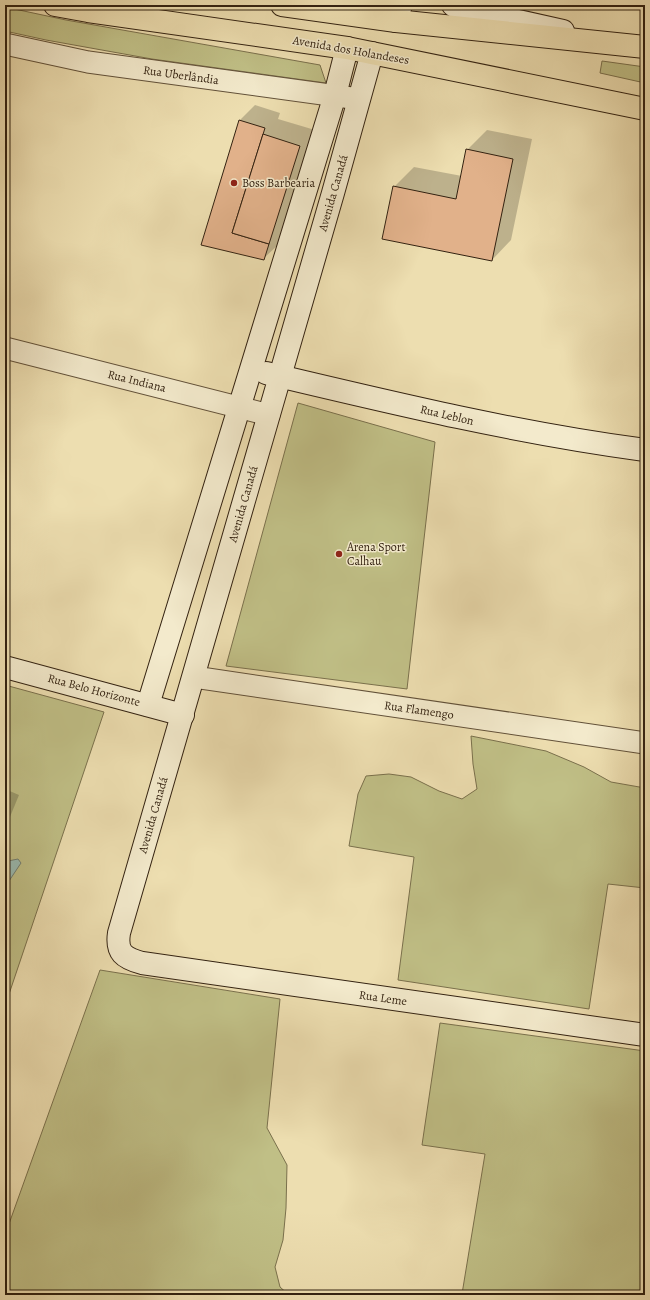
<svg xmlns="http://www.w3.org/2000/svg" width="650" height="1300" viewBox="0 0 650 1300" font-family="Alegreya,serif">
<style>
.green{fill:#c0bf86;stroke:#7a704c}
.water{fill:#9abbb1;stroke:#717e71}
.shadow{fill:#0003}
.building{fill:#e1b18a;stroke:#321}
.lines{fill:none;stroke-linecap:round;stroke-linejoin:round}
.street-casing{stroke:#625139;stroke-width:23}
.secondary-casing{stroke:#321;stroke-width:24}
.primary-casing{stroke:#321;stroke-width:24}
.street{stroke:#f3eacc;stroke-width:21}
.secondary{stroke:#f3eacc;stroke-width:22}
.primary{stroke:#eddeb0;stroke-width:22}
.poi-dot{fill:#8f2418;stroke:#f3eacc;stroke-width:1.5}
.labels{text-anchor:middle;stroke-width:3;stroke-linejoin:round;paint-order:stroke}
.street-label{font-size:12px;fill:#321;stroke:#f3eacc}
.poi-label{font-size:12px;fill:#321;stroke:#f3eacc;text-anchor:start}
</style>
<rect width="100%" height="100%" fill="#eddeb0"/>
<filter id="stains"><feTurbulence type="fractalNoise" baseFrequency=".005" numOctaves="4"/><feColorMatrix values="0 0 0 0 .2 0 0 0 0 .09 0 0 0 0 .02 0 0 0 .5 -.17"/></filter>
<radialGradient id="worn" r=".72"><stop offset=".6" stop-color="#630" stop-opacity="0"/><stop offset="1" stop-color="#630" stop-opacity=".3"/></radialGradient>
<g class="green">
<path d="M5 7 66 20 320 65 326 83 152 59 46 40 5 31Z"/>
<path d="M602 61 645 67V83L600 73Z"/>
<path d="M298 403 435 442 407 689 226 666Z"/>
<path d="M5 685 104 712 5 1006Z"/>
<path d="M471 736 546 751 584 767 611 782 645 788V888L608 884 589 1009 398 980 414 857 349 846 358 794 366 776 389 774 411 777 439 791 462 799 477 789 473 764Z"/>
<path d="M100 970 280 999 267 1128 287 1165 286 1208 283 1240 275 1267 280 1287 289 1295H5V1235Z"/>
<path d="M440 1023 645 1051V1295L462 1294 485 1154 422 1145Z"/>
</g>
<path class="water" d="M18 859 21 863 7 884 5 891V864L8 861Z"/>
<g class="shadow">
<path d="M255 105 280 113 278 119 315 130 279 244 263 259 239 121Z"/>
<path d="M487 130 532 139 511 240 492 260 394 187 414 167 462 176 467 150Z"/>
<path d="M5 789 19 795 5 829Z"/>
</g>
<g class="building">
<path d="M239 120 265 128 232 233 269 244 264 260 201 245Z"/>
<path d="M263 134 300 146 269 244 232 233Z"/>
<path d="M466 149 513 159 492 261 382 239 393 186 456 199Z"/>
</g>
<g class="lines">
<defs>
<g id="street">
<path d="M5 44 88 62 359 99"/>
<path d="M5 348 269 415"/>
<path d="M194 677 645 743"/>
</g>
<g id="secondary">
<path d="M453 5 456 7 563 31"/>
<path d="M396 21 401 5"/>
<path d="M372 53 333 193 119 933C116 953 124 958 142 963L645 1035"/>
<path d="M266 373C392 403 517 433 645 450"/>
<path d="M5 667 183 715"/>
<path d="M148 705 335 95 347 48"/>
</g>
<g id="primary">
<path d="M55 5 88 11 347 48 645 109"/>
<path d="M282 5 396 21 645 47"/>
</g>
</defs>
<use href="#street" class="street-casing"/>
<use href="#secondary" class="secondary-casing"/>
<use href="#primary" class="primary-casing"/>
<use href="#street" class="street"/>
<use href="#secondary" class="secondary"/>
<use href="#primary" class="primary"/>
</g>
<g class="poi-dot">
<circle cx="234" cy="183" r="4"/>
<circle cx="339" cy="554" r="4"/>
</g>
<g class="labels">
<g class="street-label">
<text transform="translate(351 50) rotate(10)" y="4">Avenida dos Holandeses</text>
<text transform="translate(181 75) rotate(8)" y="4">Rua Uberlândia</text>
<text transform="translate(333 193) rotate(-74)" y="4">Avenida Canadá</text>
<text transform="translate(137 381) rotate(14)" y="4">Rua Indiana</text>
<text transform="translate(447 415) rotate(13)" y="4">Rua Leblon</text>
<text transform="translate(243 504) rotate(-74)" y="4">Avenida Canadá</text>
<text transform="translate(94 690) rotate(15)" y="4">Rua Belo Horizonte</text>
<text transform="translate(419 710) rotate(8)" y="4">Rua Flamengo</text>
<text transform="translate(153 815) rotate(-74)" y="4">Avenida Canadá</text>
<text transform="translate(383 998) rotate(8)" y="4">Rua Leme</text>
</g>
<g class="poi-label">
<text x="242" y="187">Boss Barbearia</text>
<text x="347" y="551">Arena Sport<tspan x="347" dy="14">Calhau</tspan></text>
</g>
</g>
<rect width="650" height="1300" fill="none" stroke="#eddeb0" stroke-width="20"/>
<rect x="6" y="6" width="638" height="1288" fill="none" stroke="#321" stroke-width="2"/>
<rect x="10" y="10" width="630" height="1280" fill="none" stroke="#321"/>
<rect width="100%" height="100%" filter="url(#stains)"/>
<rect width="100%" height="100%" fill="url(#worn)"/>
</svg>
